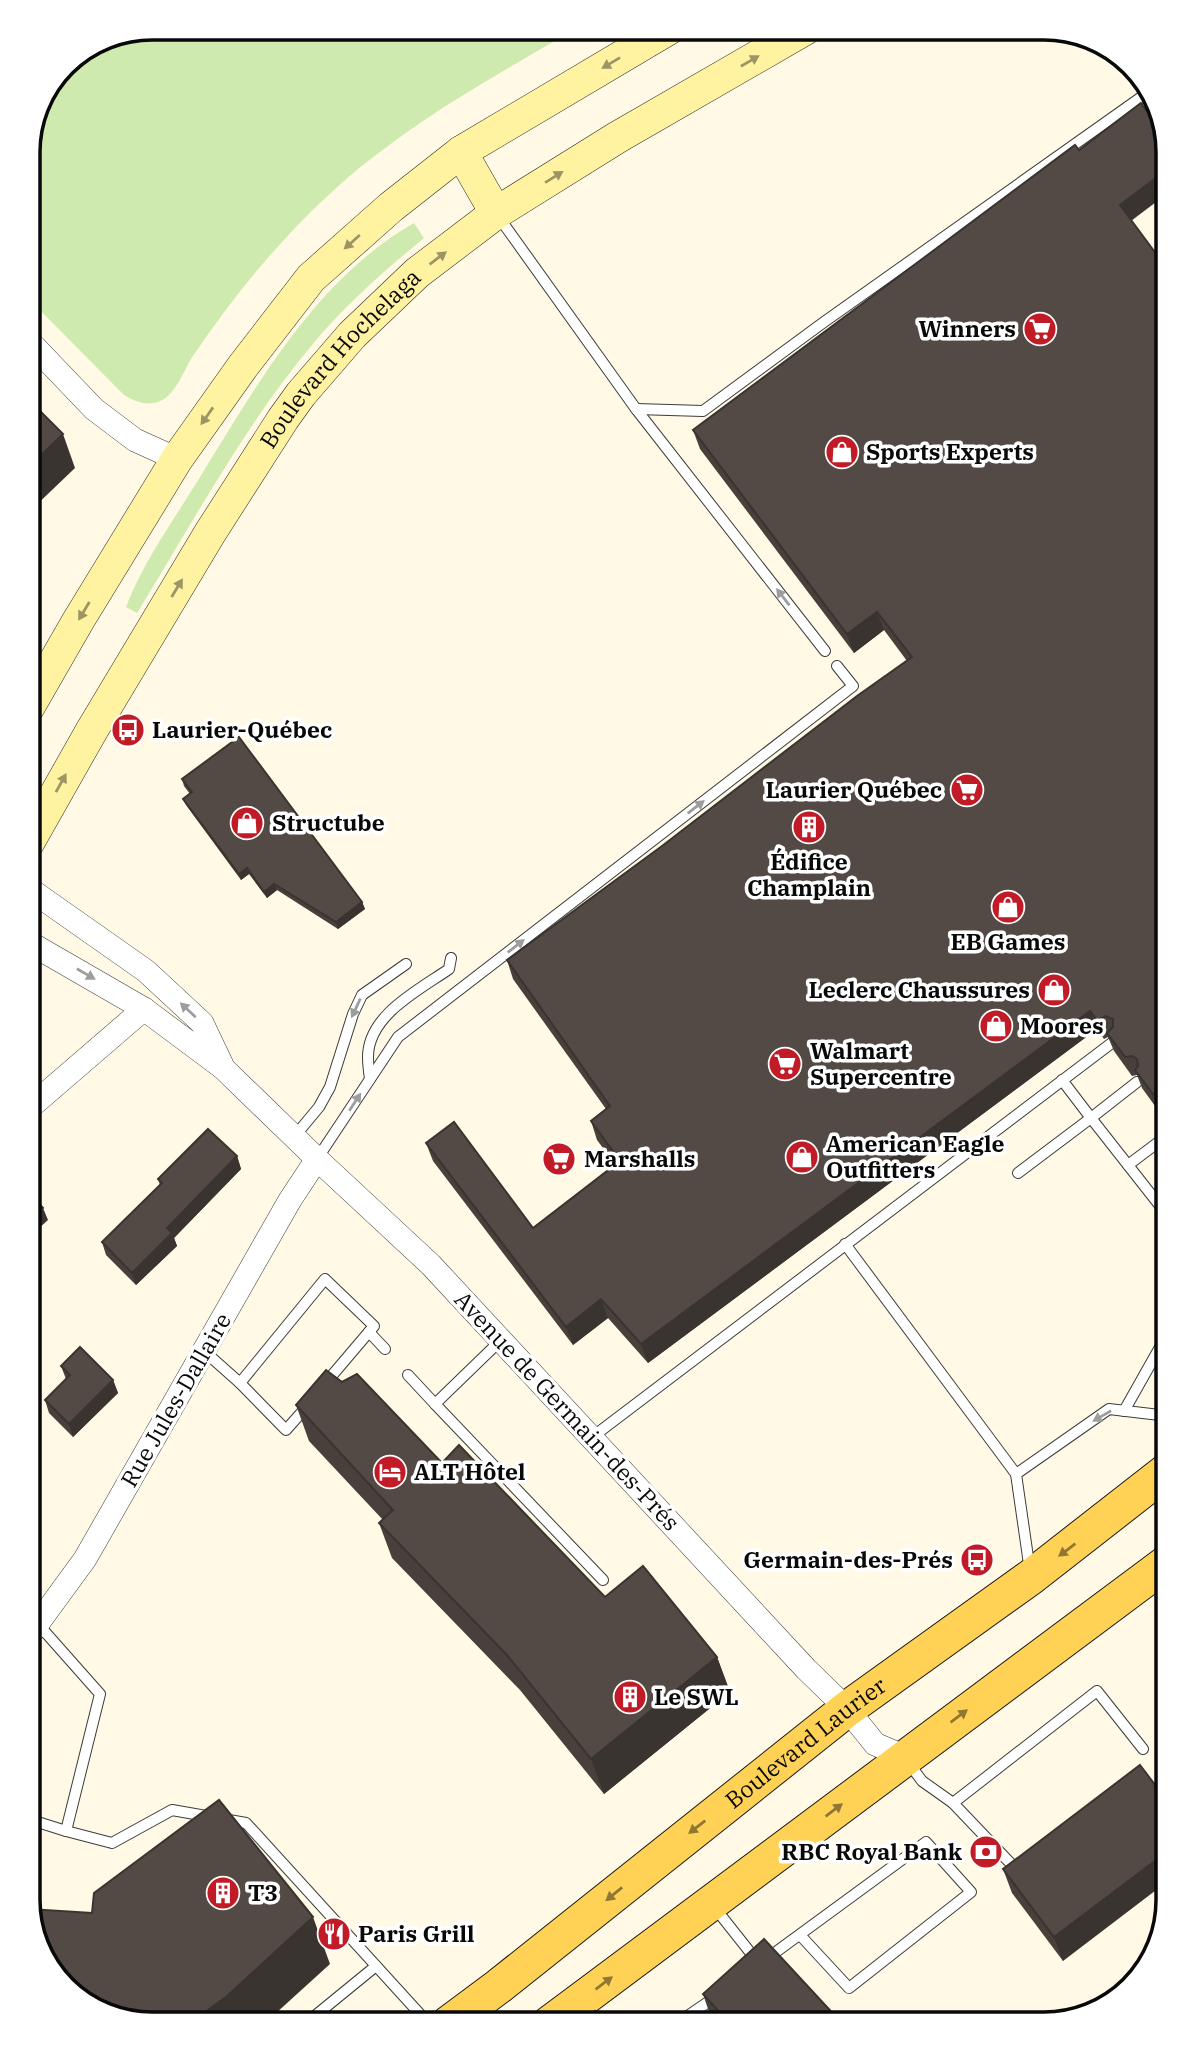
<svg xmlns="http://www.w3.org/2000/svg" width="1196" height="2052" viewBox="0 0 1196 2052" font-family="'IBM Plex Serif',serif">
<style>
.green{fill:#cfeaae}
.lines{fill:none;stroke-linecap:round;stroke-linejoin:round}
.lane-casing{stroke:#3c3c3c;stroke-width:12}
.street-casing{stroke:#3c3c3c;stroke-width:24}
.secondary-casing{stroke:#2b2b2b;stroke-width:33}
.primary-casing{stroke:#1a1a1a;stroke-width:37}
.lane{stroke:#fff;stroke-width:10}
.street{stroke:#fff;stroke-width:23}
.secondary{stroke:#fff2a1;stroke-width:32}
.primary{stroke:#ffd256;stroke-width:35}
.wall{fill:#47403b}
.shaded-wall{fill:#3a3430}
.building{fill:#534a45;stroke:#3a3430;stroke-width:2}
.oneway{fill:#9d9564}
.oneway2{fill:#9d9d9d}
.oneway3{fill:#907833}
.labels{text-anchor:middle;stroke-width:7;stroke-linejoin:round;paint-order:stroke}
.poi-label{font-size:23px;font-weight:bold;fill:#090909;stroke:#fff;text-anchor:start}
.street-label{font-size:23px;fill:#090909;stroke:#fff}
.rim{fill:none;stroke:#090909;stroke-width:3.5}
</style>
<rect width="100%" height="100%" fill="#fff9e6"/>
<g class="green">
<path d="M152 28H577C514 65 450 100 392 143 343 178 299 221 260 267 236 295 214 325 193 356 184 369 178 390 164 399 150 408 136 402 124 395L28 298V144L65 64 105 37Z"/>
<path d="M414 223 424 238C384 271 345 305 312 345 244 426 193 522 137 613L126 607C144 560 174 520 200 477 257 385 316 279 414 223Z"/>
</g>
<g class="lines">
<defs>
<g id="lane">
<path d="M498 216 636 409 825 651"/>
<path d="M636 409 703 411 824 322 1150 91"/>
<path d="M370 1079C369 1072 368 1064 368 1057 368 1015 419 990 449 969L451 958"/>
<path d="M1062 1080 1091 1118 1137 1082"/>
<path d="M294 1137 319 1107 330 1087 353 1014 362 995 406 964"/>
<path d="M317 1159 398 1037 853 686 837 666"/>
<path d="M1128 1165 1168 1135"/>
<path d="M1018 1173 1091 1118 1168 1216"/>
<path d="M845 1244 1016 1474"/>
<path d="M369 1332 385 1349"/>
<path d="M501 1340 435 1404 603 1580"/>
<path d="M204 1351 240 1383 325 1279 374 1326 323 1386"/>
<path d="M408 1375 435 1404"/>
<path d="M240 1383 286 1430 309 1404"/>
<path d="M1124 1411 1168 1333"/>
<path d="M591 1438 1113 1042"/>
<path d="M1030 1571 1016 1474 1109 1409 1168 1416"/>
<path d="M908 1762 922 1781 953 1803 1013 1866"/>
<path d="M953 1803 1097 1691 1143 1749"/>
<path d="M28 1819 66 1831 100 1694 38 1624"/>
<path d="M66 1831 112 1843 172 1810 246 1823 429 2024"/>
<path d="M715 1908 757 1961"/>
<path d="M765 1960 926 1842 971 1892 849 1988 800 1935"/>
<path d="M305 2024 376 1966"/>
<path d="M676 2024 717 1996"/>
</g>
<g id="street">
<path d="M28 340 94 409 135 440 177 459"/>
<path d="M28 888 146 971 202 1023 222 1065"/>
<path d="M28 942 144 1009 223 1068 317 1159 431 1265 806 1669 847 1709 875 1744 905 1757"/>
<path d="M28 1109 144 1009"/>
<path d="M28 1637 85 1559 290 1200 317 1159"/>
</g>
<g id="secondary">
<path d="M461 152 496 213"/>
<path d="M28 708 78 621 177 459 243 366 311 278 391 207 461 152 670 28"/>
<path id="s1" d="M28 843 92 730 210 533 283 419 301 394 352 335 417 273 496 213 618 137 807 28"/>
</g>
<g id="primary">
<path id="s2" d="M448 2024 499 1986 847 1709 1031 1577 1168 1470"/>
<path d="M549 2024 1168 1562"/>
</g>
</defs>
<use href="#lane" class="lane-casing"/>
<use href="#street" class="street-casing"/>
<use href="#secondary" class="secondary-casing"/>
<use href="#primary" class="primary-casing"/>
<use href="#lane" class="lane"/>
<use href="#street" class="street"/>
<use href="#secondary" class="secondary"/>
<use href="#primary" class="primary"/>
</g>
<g class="wall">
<path d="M1079 150 1168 270V1124L1142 1088 1137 1075 1132 1076 1114 1051 1108 1037 1104 1039 1097 1029 648 1363 608 1318 573 1345 433 1161 426 1143 533 1228 615 1164 597 1140 591 1121 606 1109 513 979 507 960 662 846 907 661 884 630 854 653 700 449 693 430Z"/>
<path d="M182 779 362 902 365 909 338 929 277 890 267 898 249 874 241 880 186 805 183 799 190 794 184 786Z"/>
<path d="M237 1156 241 1169 174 1238 177 1246 136 1285 106 1255 102 1242 160 1185 158 1179Z"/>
<path d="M61 1366 113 1380 118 1393 73 1437 49 1413 45 1400 66 1379Z"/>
<path d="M296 1405 442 1463 605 1597 717 1657 730 1692 604 1794 520 1690 392 1558 379 1523 383 1520 309 1441Z"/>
<path d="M1140 1765 1063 1961 1012 1893 1003 1869Z"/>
<path d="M703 1994 842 2024H713Z"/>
</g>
<g class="shaded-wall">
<path d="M1168 169V193L1127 224 1120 205Z"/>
<path d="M63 434 75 468 28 513V468Z"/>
<path d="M877 612 884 630 854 653 847 634Z"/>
<path d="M247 868 249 874 241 880 239 874Z"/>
<path d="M274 884 277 890 267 898 264 892Z"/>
<path d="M362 902 365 909 338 929 336 922Z"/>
<path d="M1090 1011 1097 1029 648 1363 641 1344Z"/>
<path d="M237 1156 241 1169 174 1238 177 1246 136 1285 132 1273 167 1228Z"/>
<path d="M43 1208 48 1220 28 1238V1221Z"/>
<path d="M601 1299 608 1318 573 1345 566 1327Z"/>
<path d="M113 1380 118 1393 73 1437 69 1424Z"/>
<path d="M717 1657 730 1692 604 1794 591 1759Z"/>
<path d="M1168 1851V1881L1063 1961 1054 1937Z"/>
<path d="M28 1891 45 1937 37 1938 28 1900Z"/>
<path d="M313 1917 330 1964 264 2024H188Z"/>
</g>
<g class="building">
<path d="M1141 103 1164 135 1168 152V169L1120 205 1168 270V1114L1135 1070 1138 1066 1137 1059 1132 1056 1125 1057 1107 1033 1113 1027V1019L1106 1016 1097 1020 1090 1011 641 1344 601 1299 566 1327 426 1143 454 1122 533 1228 620 1161 591 1121 610 1106 507 960 662 846 857 696 912 657 877 612 847 634 693 430 1075 145 1079 150Z"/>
<path d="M28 399 63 434 28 468Z"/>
<path d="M239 737 362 902 336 922 274 884 264 892 247 868 239 874 183 799 192 792 182 779Z"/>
<path d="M208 1129 237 1156 167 1228 172 1233 132 1273 102 1242 162 1183 158 1179Z"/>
<path d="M28 1192 43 1208 28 1221Z"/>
<path d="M80 1347 113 1380 69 1424 45 1400 70 1375 61 1366Z"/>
<path d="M326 1370 342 1382 357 1374 442 1463 459 1445 605 1597 643 1566 717 1657 591 1759 507 1655 379 1523 393 1510 296 1405Z"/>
<path d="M1168 1670V1680L1163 1674Z"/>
<path d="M1140 1765 1168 1802V1851L1054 1937 1003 1869Z"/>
<path d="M219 1800 313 1917 226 1997 188 2024H156L155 2023 144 2024 83 2003 41 1955 30 1909 92 1913 94 1893Z"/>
<path d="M764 1939 838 2019 842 2024H730L703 1994Z"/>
<path d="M595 2011 607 2024H580Z"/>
</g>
<defs><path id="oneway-solid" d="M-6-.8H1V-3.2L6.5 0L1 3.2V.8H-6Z" transform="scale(1.75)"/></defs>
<g class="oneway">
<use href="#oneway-solid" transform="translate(750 61) rotate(-30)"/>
<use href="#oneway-solid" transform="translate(611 63) rotate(149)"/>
<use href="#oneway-solid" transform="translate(554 177) rotate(-32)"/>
<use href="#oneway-solid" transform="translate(352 242) rotate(138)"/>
<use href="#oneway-solid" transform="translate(438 258) rotate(-37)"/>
<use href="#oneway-solid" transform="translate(207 416) rotate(125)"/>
<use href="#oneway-solid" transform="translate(177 588) rotate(-59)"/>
<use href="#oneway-solid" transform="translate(84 611) rotate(121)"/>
<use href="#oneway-solid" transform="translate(61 783) rotate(-61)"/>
</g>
<g class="oneway2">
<use href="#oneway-solid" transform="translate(783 597) rotate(-128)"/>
<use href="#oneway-solid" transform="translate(696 807) rotate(-38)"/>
<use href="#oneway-solid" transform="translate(516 946) rotate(-38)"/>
<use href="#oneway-solid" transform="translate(86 974) rotate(30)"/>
<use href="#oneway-solid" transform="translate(356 1008) rotate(115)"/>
<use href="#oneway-solid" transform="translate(188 1010) rotate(-137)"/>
<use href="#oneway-solid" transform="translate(355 1102) rotate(-57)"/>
<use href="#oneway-solid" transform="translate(1102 1416) rotate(150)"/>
</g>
<g class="oneway3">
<use href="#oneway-solid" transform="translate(1067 1550) rotate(143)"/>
<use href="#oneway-solid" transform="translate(959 1716) rotate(-37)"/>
<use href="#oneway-solid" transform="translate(834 1810) rotate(-37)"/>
<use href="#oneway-solid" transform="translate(697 1827) rotate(142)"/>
<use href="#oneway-solid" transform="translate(614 1894) rotate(141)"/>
<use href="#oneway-solid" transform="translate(604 1983) rotate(-37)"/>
</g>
<defs>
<symbol id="supermarket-disc" viewBox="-11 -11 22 22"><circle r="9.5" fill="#c01b27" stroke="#fff"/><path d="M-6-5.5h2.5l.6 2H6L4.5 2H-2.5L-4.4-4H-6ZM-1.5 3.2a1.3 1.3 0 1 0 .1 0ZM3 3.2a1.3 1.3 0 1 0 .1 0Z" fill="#fff"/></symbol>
<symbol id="shop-disc" viewBox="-11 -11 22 22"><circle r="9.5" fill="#c01b27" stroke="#fff"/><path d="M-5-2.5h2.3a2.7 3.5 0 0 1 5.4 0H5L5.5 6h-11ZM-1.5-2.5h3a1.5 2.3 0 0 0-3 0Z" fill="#fff"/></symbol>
<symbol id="bus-disc" viewBox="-11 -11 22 22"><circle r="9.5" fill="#c01b27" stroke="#fff"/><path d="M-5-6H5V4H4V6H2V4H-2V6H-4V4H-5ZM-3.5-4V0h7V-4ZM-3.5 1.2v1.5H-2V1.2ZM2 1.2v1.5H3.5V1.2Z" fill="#fff"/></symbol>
<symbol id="building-disc" viewBox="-11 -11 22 22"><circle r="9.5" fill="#c01b27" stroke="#fff"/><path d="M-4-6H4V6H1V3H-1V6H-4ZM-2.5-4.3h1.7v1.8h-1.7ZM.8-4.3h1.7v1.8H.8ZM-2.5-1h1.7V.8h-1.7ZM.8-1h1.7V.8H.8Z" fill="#fff"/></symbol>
<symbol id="hotel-disc" viewBox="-11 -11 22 22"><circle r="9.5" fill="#c01b27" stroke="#fff"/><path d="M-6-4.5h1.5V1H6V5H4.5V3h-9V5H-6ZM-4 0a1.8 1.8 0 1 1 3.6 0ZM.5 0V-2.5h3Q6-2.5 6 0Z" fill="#fff"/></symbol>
<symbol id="bank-disc" viewBox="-11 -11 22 22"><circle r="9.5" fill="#c01b27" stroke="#fff"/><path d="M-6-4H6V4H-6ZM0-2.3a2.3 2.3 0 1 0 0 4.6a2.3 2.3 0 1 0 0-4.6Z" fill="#fff"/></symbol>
<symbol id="restaurant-disc" viewBox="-11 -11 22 22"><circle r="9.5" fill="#c01b27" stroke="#fff"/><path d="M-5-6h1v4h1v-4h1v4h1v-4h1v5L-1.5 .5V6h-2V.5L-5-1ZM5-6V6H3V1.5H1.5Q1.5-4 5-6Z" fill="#fff"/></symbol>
</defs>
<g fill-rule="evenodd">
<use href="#supermarket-disc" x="1021" y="310" width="38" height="38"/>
<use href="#shop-disc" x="823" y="433" width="38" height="38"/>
<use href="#bus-disc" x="109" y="711" width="38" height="38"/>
<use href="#supermarket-disc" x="948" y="771" width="38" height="38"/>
<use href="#shop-disc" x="228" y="804" width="38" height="38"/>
<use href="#building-disc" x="790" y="808" width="38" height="38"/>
<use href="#shop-disc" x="989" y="888" width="38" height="38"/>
<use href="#shop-disc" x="1035" y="971" width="38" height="38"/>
<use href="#shop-disc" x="977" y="1007" width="38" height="38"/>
<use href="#supermarket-disc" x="766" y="1045" width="38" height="38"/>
<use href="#shop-disc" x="783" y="1138" width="38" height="38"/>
<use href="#supermarket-disc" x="540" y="1140" width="38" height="38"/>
<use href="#hotel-disc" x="371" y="1453" width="38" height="38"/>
<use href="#bus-disc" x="958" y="1541" width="38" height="38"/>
<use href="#building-disc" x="611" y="1678" width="38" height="38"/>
<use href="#bank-disc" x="967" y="1833" width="38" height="38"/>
<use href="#building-disc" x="204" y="1874" width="38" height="38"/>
<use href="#restaurant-disc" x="315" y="1915" width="38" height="38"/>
</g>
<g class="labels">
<g class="poi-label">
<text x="1016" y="337" text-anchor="end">Winners</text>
<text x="866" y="460">Sports Experts</text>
<text x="152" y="738">Laurier-Québec</text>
<text x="942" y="798" text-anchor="end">Laurier Québec</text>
<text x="272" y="831">Structube</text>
<text x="809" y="870" text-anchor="middle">Édifice<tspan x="809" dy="26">Champlain</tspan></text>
<text x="1008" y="950" text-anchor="middle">EB Games</text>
<text x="1030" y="998" text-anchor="end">Leclerc Chaussures</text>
<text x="1020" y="1034">Moores</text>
<text x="810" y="1059">Walmart<tspan x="810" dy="26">Supercentre</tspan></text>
<text x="826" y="1152">American Eagle<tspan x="826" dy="26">Outfitters</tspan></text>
<text x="584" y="1167">Marshalls</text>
<text x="414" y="1480">ALT Hôtel</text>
<text x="953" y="1568" text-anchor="end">Germain-des-Prés</text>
<text x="654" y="1705">Le SWL</text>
<text x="962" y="1860" text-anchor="end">RBC Royal Bank</text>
<text x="248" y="1901">T3</text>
<text x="358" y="1942">Paris Grill</text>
</g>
<g class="street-label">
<text dy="8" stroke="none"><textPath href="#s1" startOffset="578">Boulevard Hochelaga</textPath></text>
<text transform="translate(176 1400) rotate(-60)" y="8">Rue Jules-Dallaire</text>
<text transform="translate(567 1411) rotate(47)" y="8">Avenue de Germain-des-Prés</text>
<text dy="8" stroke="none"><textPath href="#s2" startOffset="455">Boulevard Laurier</textPath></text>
</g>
</g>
<path d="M0 0H1196V2052H0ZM152 40H1044A112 112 0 0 1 1156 152V1900A112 112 0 0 1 1044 2012H152A112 112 0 0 1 40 1900V152A112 112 0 0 1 152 40Z" fill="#fff" fill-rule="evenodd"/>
<path class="rim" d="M152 40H1044A112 112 0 0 1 1156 152V1900A112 112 0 0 1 1044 2012H152A112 112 0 0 1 40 1900V152A112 112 0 0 1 152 40Z"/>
</svg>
